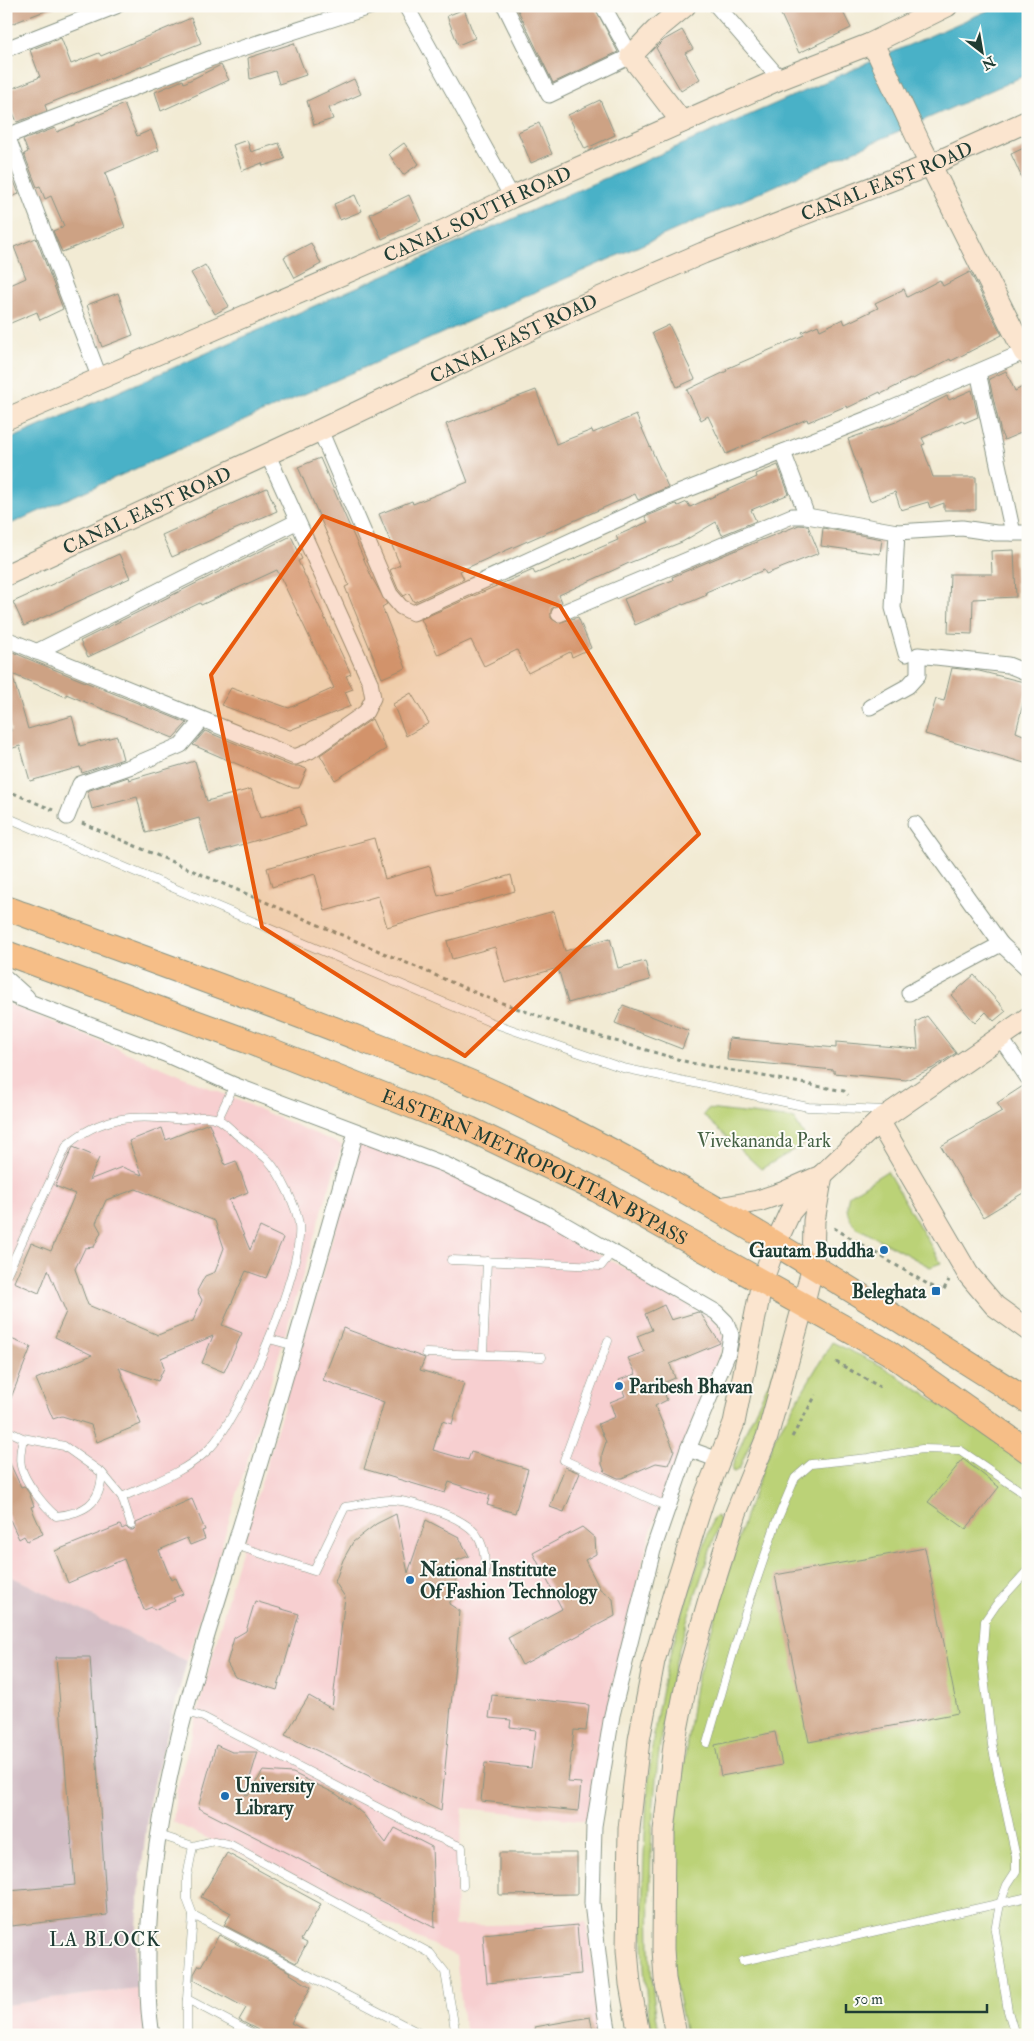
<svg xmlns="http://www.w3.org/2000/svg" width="1034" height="2041" viewBox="0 0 1034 2041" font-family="'IM FELL Double Pica',serif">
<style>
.built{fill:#f7cfd0}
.industrial{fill:#d2bdc5}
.green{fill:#bbd277;stroke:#6d8856}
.water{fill:#49b1c7;stroke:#34777e}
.building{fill:#cda284;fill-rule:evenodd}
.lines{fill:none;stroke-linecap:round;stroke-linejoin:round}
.lane-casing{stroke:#889484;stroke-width:9}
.street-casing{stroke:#889484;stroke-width:17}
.secondary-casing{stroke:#889484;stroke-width:23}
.primary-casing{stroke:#889484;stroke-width:26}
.path{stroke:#889484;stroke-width:3;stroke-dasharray:4 4;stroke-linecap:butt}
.lane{stroke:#fff;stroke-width:8}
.street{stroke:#fff;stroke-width:15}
.secondary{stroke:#fbe5cf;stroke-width:21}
.primary{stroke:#f6be87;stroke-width:24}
.marked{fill:#e8590c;fill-opacity:0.2;stroke:#e8590c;stroke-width:4;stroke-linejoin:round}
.poi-dot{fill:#1f6fb2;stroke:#fdfcf7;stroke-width:2}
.labels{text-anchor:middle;stroke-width:4;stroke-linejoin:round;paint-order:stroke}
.street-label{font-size:19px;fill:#1f3d34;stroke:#fdfcf7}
.park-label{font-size:19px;fill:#466245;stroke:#fdfcf7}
.poi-label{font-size:19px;font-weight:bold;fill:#1f3d34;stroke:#fdfcf7;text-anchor:start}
.neighbourhood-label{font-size:20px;letter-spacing:1px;fill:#1f3d34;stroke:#fdfcf7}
</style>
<rect width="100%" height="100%" fill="#fdfcf7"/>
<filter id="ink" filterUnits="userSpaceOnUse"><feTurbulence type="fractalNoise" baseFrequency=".02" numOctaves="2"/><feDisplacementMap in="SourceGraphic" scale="10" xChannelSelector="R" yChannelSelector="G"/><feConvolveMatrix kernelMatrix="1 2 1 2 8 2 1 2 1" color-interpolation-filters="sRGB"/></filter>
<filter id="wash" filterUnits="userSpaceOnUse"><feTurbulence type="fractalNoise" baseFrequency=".0096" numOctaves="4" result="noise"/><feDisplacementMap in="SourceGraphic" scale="20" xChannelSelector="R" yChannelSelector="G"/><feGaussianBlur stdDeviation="1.12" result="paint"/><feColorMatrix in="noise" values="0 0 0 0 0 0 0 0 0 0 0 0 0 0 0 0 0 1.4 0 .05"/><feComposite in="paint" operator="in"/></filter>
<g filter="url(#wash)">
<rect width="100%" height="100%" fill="#f2ebd4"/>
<g class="built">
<path d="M6 1003 100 1041 342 1145 187 1661 6 1574Z"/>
<path d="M360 1140 451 1174 547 1224 714 1320 725 1339 651 1531 627 1622 608 1710 589 1821 463 1808 454 1926 586 1922 604 2035H467L463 2019 456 1956 173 1822 176 1793 235 1571 311 1314Z"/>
<path d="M137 1988 147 2035H6V2005Z"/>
</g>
<path class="industrial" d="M6 1574 187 1661 149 1801 139 1894 135 1963 137 1988 6 2005Z"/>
<g class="green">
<path d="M708 1109 794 1119 808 1142 761 1169 703 1115Z"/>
<path d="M887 1171 941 1263 930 1267 856 1227C847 1217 845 1208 849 1195Z"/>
<path d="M797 1323 775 1384 739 1469 734 1472 732 1471V1467L748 1426Z"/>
<path d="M832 1342 882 1366 1028 1462V2035H686L671 1962 675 1828 695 1686 746 1513 775 1437Z"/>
<path d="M717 1516 720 1521C704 1570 686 1619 674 1669 657 1739 652 1812 650 1884 649 1935 649 1984 660 2035H653C642 1985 642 1936 643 1884 645 1819 648 1752 662 1689 674 1631 695 1575 713 1518Z"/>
</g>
<path class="water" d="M998 6H1028V74L6 526V441Z"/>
<g id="blocks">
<g class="building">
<path d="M6 6H54L55 7 6 26Z"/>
<path d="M516 6H594L618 52 553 83Z"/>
<path d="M777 6H840L851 28 799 53Z"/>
<path d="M464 9 475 38 458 45 447 16Z"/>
<path d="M191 18 201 43 45 105 47 111 17 122 6 96V91L40 77 30 50 61 38 71 64 99 53 101 56Z"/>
<path d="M682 30 693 49 685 53 700 79 681 91 656 48 664 40Z"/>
<path d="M294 43 306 75 279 84 275 71 250 79 248 58Z"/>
<path d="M221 65 229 80 161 111 155 92 183 80 184 83Z"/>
<path d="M354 79 361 94 329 108 333 119 314 125 307 101Z"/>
<path d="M600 100 615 135 585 149 568 115Z"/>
<path d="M124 104 137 136 151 130 159 150 105 173 125 227 62 252 53 231 64 226 51 196 45 199 40 186 37 187 24 154 28 152 23 140 55 128 57 132Z"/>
<path d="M539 123 552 154 531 163 518 132Z"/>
<path d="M247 140 251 152 279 143 285 159 263 166 262 163 242 171 233 145Z"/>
<path d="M404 143 419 164 403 175 389 154Z"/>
<path d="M1028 146V191L1011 154Z"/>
<path d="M6 161 19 194 6 199Z"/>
<path d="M355 195 362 211 340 220 334 204Z"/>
<path d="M409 195 421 221 382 239 370 214Z"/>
<path d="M36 238 63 309 40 320 37 312 6 325V287L26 278 14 247Z"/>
<path d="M311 243 321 264 295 278 284 257Z"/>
<path d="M205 265 229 306 215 314 191 273Z"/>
<path d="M970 272 1002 335 951 361 950 359 913 379 912 378 881 394 880 392 847 408 846 406 808 422 807 419 726 454 708 416 701 420 687 390 727 371 726 369 804 335 802 332 818 325 820 330 843 319 845 324 878 308 875 303 904 289 907 297 940 280 943 286Z"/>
<path d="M118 293 133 335 102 347 87 305Z"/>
<path d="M669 325 695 379 677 387 652 333Z"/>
<path d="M1006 371 1015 391 1028 384V430L1004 440 1001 433 989 379Z"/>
<path d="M536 390 556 444 592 430 593 433 636 415 668 487 638 500 635 494 491 557 460 571 464 579 414 602 409 593 404 596 398 589 390 570 400 565 379 514 412 501 413 504 468 482 446 424Z"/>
<path d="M972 390 978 417 964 423 962 420 922 438 925 444 922 445 933 477H976V510H944V503L930 508 928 502 901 510 895 492 870 501 848 439 896 422 947 396 949 400Z"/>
<path d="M320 458 372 578 387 604 382 607 406 668 382 678 345 587 349 585 298 467Z"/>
<path d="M778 465 789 494 751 510 756 521 722 535 716 522 682 542 629 563 559 595 562 602 551 609V618L558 623 578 617 591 648 572 657 570 652 528 673 517 650 484 666 471 640 438 655 421 619 533 570 535 574 569 560V561L618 540 616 536 648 522 645 517 676 504 678 506 687 502 690 507 757 477 756 474Z"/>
<path d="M267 488 277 511 172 557 162 535Z"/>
<path d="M799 525 808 526 819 553 766 574 764 570 740 580 739 578 706 592 707 595 683 605V604L635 625 624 599 673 580 672 577 729 553Z"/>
<path d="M823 528 882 539 880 554 821 546Z"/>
<path d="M291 536 302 559 298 561 351 674 346 676 353 689 345 692 351 706 290 730 221 705 231 688 289 708 334 688 277 570 201 605 200 603 88 657 80 641Z"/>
<path d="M1014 550 1016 597 973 599 972 634 948 633 950 574H992L991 551Z"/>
<path d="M119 554 130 578 24 626 13 602Z"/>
<path d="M6 649 31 660 187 723 173 738 66 694V697L12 674 28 729 72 716 80 746 117 736 123 759 82 773 80 767 30 781 20 746 6 750V732L11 731 6 712Z"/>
<path d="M952 668 979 671 1028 683 1016 732 1028 737V764L925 734 936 699 944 701Z"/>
<path d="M411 693 429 723 406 736 393 704Z"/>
<path d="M372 719 386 749 335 780 320 755Z"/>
<path d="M205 731 291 766H298L307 769 299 788H293L193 745Z"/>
<path d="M195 761 207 801 251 789 260 818 300 807 306 826 209 854 199 818 146 833 137 797 92 809 87 791 128 777 129 780Z"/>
<path d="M374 838 385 879 430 866 438 896 511 875 515 891 387 927 378 896 325 911 315 874 272 887 267 868Z"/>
<path d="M554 911 565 951 610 938 618 968 645 961 650 980 568 1003 558 968 505 983 495 947 452 959 447 941Z"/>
<path d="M974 975 1006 1011 994 1021 986 1012 975 1023 951 995Z"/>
<path d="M623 1005 689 1031 682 1049 615 1023Z"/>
<path d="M927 1016 956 1053 933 1068 906 1080 834 1073V1070L727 1060 729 1038 836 1048V1042L918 1049 916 1022Z"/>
<path d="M1023 1086 1028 1087V1190L983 1217 941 1146 1002 1111 997 1103Z"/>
<path d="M209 1123 225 1165 236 1161 248 1192 229 1200 250 1250 260 1227 283 1238 266 1278 246 1271 222 1325 242 1333 224 1372 202 1363 213 1336 161 1358 164 1368 158 1381 119 1367 141 1424 97 1442 91 1425 62 1416 53 1419 36 1379 92 1355 55 1337 66 1312 48 1270 39 1293 14 1282 31 1243 51 1251 75 1194 55 1186 72 1149 73 1147 99 1158 89 1180 122 1167 142 1175 129 1141 162 1128 166 1140ZM136 1189 215 1221 224 1248 215 1272 205 1276 197 1291 202 1300 193 1321 158 1335 88 1305 75 1269 85 1248 94 1247 101 1232 96 1223 106 1200Z"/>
<path d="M664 1305 671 1320 698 1312 701 1314 720 1343 670 1364 675 1378 661 1384 667 1400 655 1406 674 1450 668 1465 656 1463 622 1478H618L605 1472 602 1464V1454L606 1442 598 1424 615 1417 610 1402 625 1396 619 1380 636 1374 628 1358 644 1352 637 1336 652 1330 645 1314Z"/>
<path d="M343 1328 422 1357 425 1358 420 1370 464 1383 452 1424 442 1421 433 1450 468 1460 471 1452 528 1469 515 1513 487 1505 490 1495 449 1482 445 1493 364 1469 384 1402 323 1380Z"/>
<path d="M11 1339 31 1347 7 1408 6 1350Z"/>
<path d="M6 1455 21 1487 24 1486 29 1493 34 1506 31 1507 43 1534 27 1541 24 1536 19 1539 6 1511Z"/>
<path d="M963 1459 999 1487 966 1529 928 1502Z"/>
<path d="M565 1467 580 1473 564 1512 550 1507Z"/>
<path d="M192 1499 205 1530 202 1531 205 1539 190 1545 187 1538 159 1550 171 1580 176 1578 183 1594 173 1598 175 1601 154 1610 152 1607 144 1610 124 1559 68 1583 55 1551 120 1525 122 1529 126 1527 129 1530H133L136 1527V1523Z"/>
<path d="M396 1514 408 1573 426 1520 459 1537 469 1556 452 1562 456 1576V1591L449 1604 460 1611 441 1811 285 1735 309 1696 332 1709 345 1597 335 1582 343 1560 353 1542 376 1524Z"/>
<path d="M582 1527 595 1538 596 1554 585 1560 600 1589 613 1599 615 1616 522 1665 508 1638 562 1609 533 1553Z"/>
<path d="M925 1548 958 1713 809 1742 775 1575Z"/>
<path d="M255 1601 299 1614 277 1690 235 1677 227 1663 234 1638 246 1631Z"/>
<path d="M56 1657H90L107 1915 11 1926 9 1891 75 1885Z"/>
<path d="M492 1695 589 1705 586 1731 574 1730 568 1782 581 1783 578 1811 481 1801 485 1763 531 1768 536 1730 510 1727 511 1720 489 1718Z"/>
<path d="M775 1732 782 1765 721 1776 715 1745Z"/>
<path d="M216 1745 232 1752H258L245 1794 248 1796 263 1771 293 1773 336 1794 349 1803 363 1814 386 1843 395 1828 432 1847 435 1928 198 1808Z"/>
<path d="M227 1853 321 1904 301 1940 307 1943 296 1963 224 1925 231 1913 201 1897Z"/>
<path d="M499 1853H577V1894L499 1895Z"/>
<path d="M577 1925 581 1974 487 1983 483 1934Z"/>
<path d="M219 1935 291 1972 290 1974 311 1987 291 2023 314 2035H261L258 2030 239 2020 246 2008 194 1980V1974L199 1965 201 1966Z"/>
<path d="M590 2017 594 2035H536L535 2027Z"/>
</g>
</g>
</g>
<g filter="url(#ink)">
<use href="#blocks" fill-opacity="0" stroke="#889484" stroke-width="1"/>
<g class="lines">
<defs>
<g id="lane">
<path d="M6 817 490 1022 623 1068 808 1107 887 1110"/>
<path d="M218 1119 234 1085"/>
<path d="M451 1260 601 1266 612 1252"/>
<path d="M6 1276 67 1145C101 1116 132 1115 174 1119 188 1121 204 1113 218 1119 224 1122 231 1129 236 1134 246 1142 258 1151 268 1160 280 1173 297 1207 299 1225 304 1269 241 1418 208 1450 185 1472 151 1484 122 1497"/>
<path d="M269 1339 295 1346"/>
<path d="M608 1341 564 1460 668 1507"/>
<path d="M426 1353 542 1357"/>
<path d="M483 1354 487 1261"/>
<path d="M6 1430 23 1438 64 1446 102 1473C101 1504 84 1513 56 1516 44 1506 24 1481 21 1466 19 1457 21 1448 23 1438"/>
<path d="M102 1473 122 1497 131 1525"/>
<path d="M235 1545 314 1571 345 1507C360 1505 376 1500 391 1500 413 1501 467 1517 478 1537 485 1549 485 1561 485 1574"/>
<path d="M186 1712 203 1717 427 1833 462 1847 463 1886"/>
<path d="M707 1743 741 1626 776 1523 795 1478 811 1464 868 1458 922 1449 960 1450 1028 1496"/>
<path d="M159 1835 193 1846"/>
<path d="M193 1915 423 2035"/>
<path d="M743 1961 1028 1897"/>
<path d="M187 1999 255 2035"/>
<path d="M187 2035V1999L193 1915 187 1899V1877L193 1846 214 1841 231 1845 430 1953 445 1972 456 2035"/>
<path d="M1015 2035 1008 2011 995 1930 1000 1904 1007 1885 1016 1871V1857L992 1745 982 1660 985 1621 996 1605 1028 1570"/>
</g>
<g id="street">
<path d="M406 6 512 197"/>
<path d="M505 6 549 95 631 56 603 6"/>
<path d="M717 6 780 79"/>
<path d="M6 49 116 6"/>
<path d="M6 133 100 379"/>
<path d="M7 136 212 58 372 6"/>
<path d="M978 372 1013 533"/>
<path d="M320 430 390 594 401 607 413 613 658 501 872 417 1024 352"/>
<path d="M783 452 807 516"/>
<path d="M897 532 893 608 906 654"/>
<path d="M559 614 792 516H807L897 532 962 528 996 533H1028"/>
<path d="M6 639 295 757 310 751 366 712 373 698 370 682 267 453"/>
<path d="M36 652 296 522"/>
<path d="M870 707 908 686 918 675V655L1008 665 1028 673"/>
<path d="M67 817 80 784 132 766 181 745 202 720"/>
<path d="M915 824 1001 944"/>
<path d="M6 978 27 997"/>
<path d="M6 993 165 1054 234 1085 446 1165 548 1215 716 1312 726 1322 731 1335 728 1353 688 1449 653 1550 612 1715 594 1826 592 1903 605 2011 609 2035"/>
<path d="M909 993 1001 944 1028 969"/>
<path d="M1000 1037 1028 1078"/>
<path d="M688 1449 719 1460"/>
<path d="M152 2035C147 2007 148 1979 148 1951 150 1799 202 1653 246 1509 284 1384 320 1258 356 1132"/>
</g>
<g id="secondary">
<path d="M870 44 878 54 921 146 1024 352 1028 355"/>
<path d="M682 122 631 56 656 30 685 6"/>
<path id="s1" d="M6 419 445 230 512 197 780 79 870 44 947 6"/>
<path id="s2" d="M6 575 320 430 576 308 703 253 930 165 1028 121"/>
<path d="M879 1121 968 1274 995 1306 1028 1330"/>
<path d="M714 1209 758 1201 782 1193 816 1178"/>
<path d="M639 2035 630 1984 627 1950 629 1829 639 1740 654 1661 676 1586 703 1501 734 1423 762 1282 775 1245 790 1212 822 1175 879 1121 1028 1018"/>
<path d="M676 2035 665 1979 663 1949 664 1831 674 1745 689 1669 710 1596 736 1513 767 1437 803 1306 813 1265 814 1221 822 1175"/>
</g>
<g id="primary">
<path d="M6 908C125 951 243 993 360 1039 403 1056 446 1071 488 1090 677 1176 852 1290 1028 1401"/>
<path id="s3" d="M6 953 247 1041 470 1129 597 1190 888 1352 1028 1451"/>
</g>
</defs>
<use href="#lane" class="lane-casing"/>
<use href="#street" class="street-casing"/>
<use href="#secondary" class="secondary-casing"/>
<use href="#primary" class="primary-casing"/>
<g class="path">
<path d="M6 790 53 810"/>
<path d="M82 823 488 998 581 1031 691 1063 844 1091 848 1095"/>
<path d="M834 1228 929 1285 943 1291 949 1280"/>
<path d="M836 1362 880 1387"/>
<path d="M792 1437 816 1395"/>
</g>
<use href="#lane" class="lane"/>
<use href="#street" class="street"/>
<use href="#secondary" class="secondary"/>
<use href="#primary" class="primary"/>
</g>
</g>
<path class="marked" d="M323 516 560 606 699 834 465 1056 262 927 211 675Z"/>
<g class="poi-dot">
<circle cx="884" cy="1250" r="5"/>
<rect x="931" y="1286" width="10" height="10" rx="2.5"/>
<circle cx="619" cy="1386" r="5"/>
<circle cx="410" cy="1580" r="5"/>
<circle cx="225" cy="1796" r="5"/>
</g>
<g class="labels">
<g class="street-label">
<text dy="7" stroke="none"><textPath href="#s2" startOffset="965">CANAL EAST ROAD</textPath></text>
<text dy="7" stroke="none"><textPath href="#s1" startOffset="514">CANAL SOUTH ROAD</textPath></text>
<text dy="7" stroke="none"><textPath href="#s2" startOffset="560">CANAL EAST ROAD</textPath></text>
<text dy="7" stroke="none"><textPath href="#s2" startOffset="155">CANAL EAST ROAD</textPath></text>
<text dy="7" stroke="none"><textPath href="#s3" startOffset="571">EASTERN METROPOLITAN BYPASS</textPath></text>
</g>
<g class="park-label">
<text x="764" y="1147">Vivekananda Park</text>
</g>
<g class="poi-label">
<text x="874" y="1257" text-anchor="end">Gautam Buddha</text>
<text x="926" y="1298" text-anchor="end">Beleghata</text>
<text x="629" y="1393">Paribesh Bhavan</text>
<text x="420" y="1576">National Institute<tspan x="420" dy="22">Of Fashion Technology</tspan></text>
<text x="235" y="1792">University<tspan x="235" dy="22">Library</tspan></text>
</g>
<g class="neighbourhood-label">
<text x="105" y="1946">LA BLOCK</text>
</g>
</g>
<rect width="1034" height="2041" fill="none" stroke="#fdfcf7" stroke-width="25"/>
<g transform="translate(982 52) rotate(149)" stroke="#fdfcf7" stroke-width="4" paint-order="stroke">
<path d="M0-4L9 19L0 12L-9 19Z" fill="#1f3d34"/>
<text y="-8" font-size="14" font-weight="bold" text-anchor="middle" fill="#1f3d34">N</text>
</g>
<path d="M846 2004v8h141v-8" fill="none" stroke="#1f3d34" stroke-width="2.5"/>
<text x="854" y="2004" font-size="15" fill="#1f3d34" stroke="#fdfcf7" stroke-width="4" paint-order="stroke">50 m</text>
</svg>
